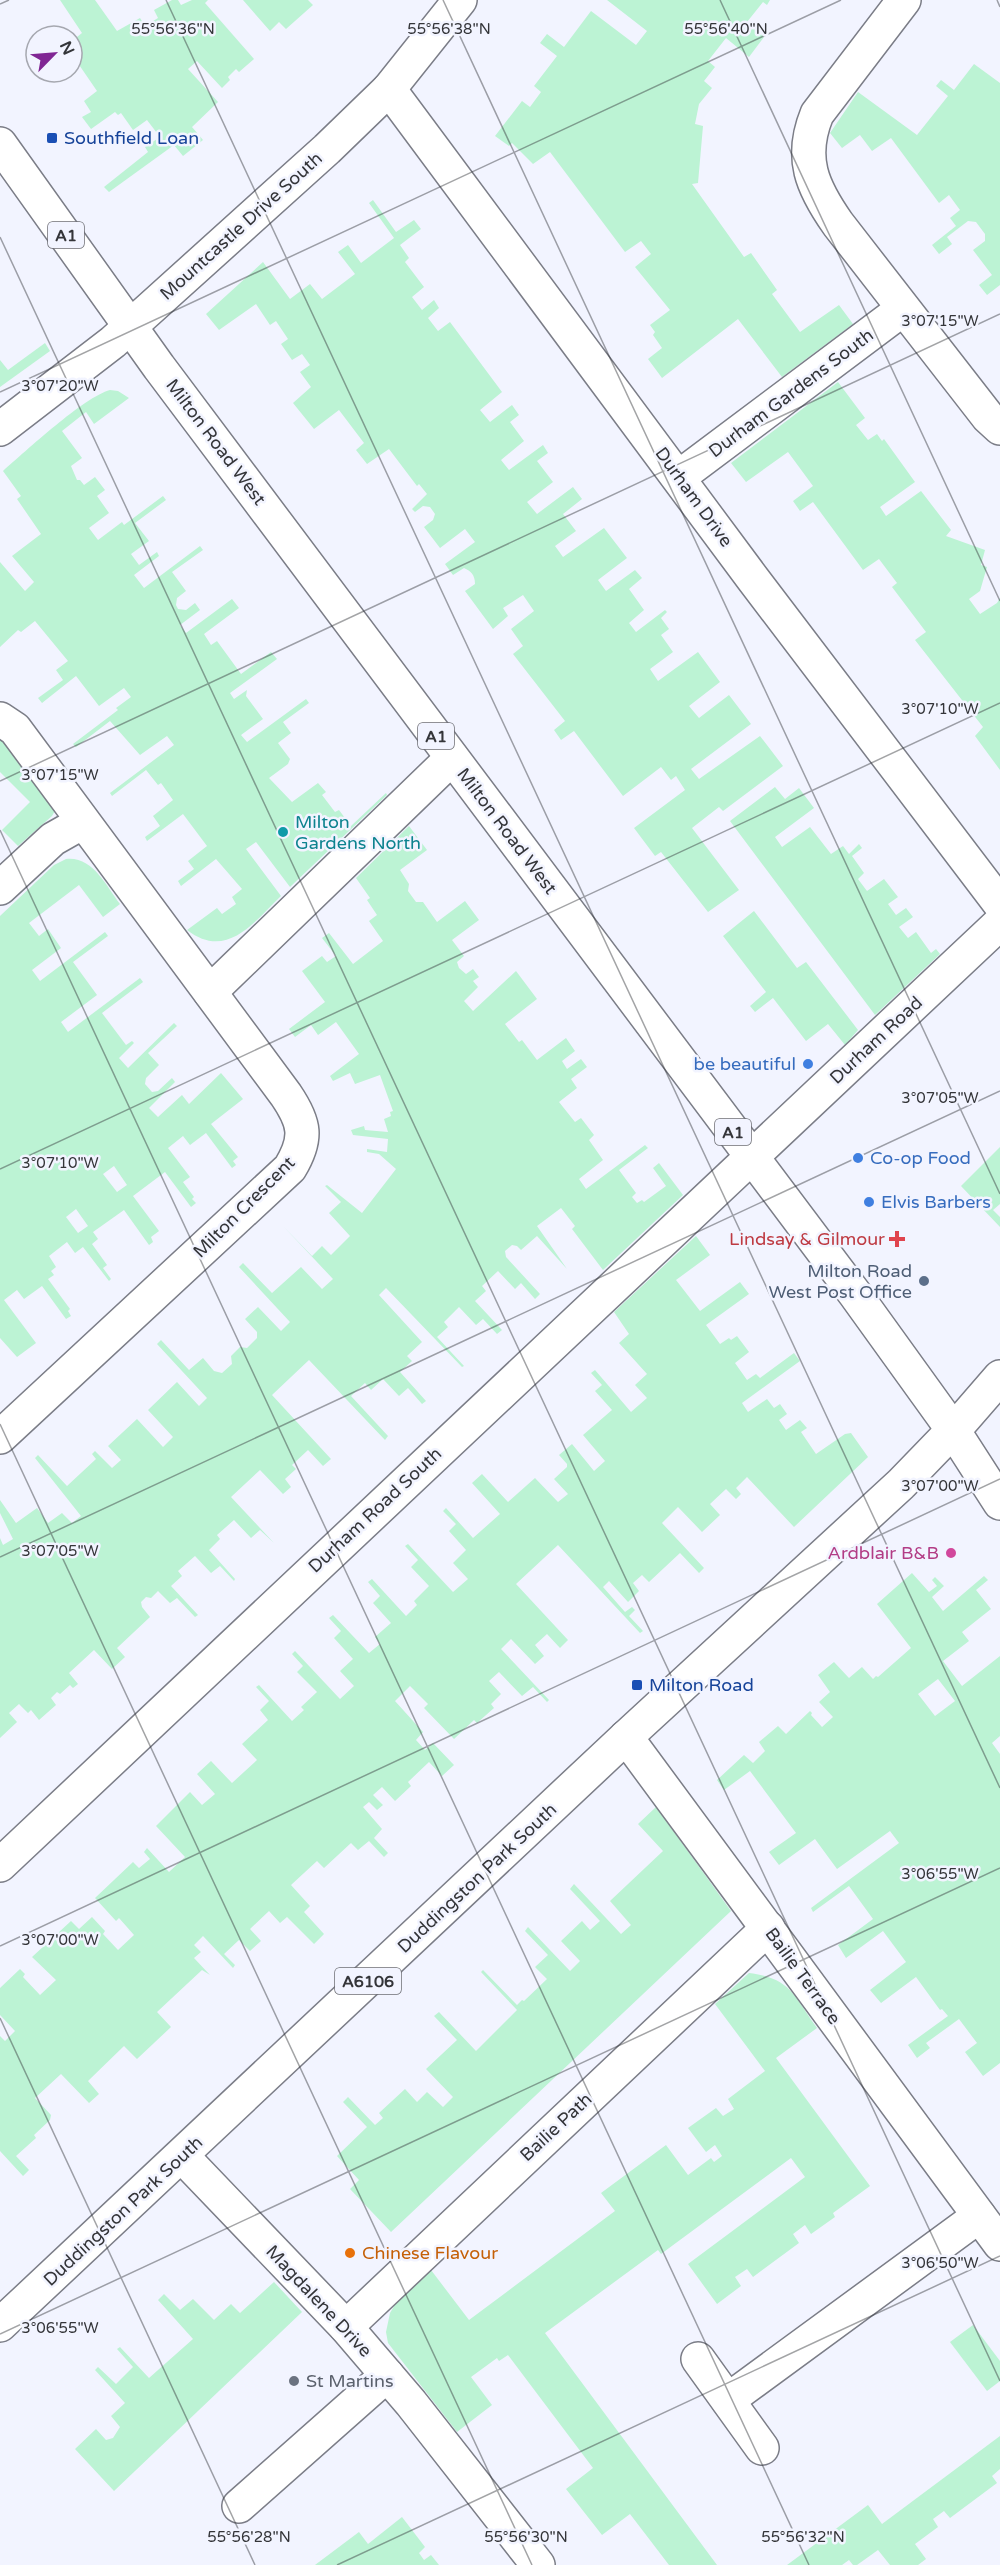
<svg xmlns="http://www.w3.org/2000/svg" width="1000" height="2565" viewBox="0 0 1000 2565" font-family="'Varela Round',sans-serif">
<style>
.green{fill:#bcf3d4;fill-rule:evenodd}
.lines{fill:none;stroke-linecap:round;stroke-linejoin:round}
.minor-casing{stroke:#7b7d87;stroke-width:36}
.major-casing{stroke:#7b7d87;stroke-width:36}
.minor{stroke:#fff;stroke-width:33}
.major{stroke:#fff;stroke-width:33}
.ticks{fill:none;stroke:#343539;stroke-width:1.5;stroke-opacity:0.45}
.transit-dot{fill:#1a4fb4;stroke:#f2f4ff;stroke-width:2}
.culture-dot{fill:#0f9aa8;stroke:#f2f4ff;stroke-width:2}
.shop-dot{fill:#3f7fe0;stroke:#f2f4ff;stroke-width:2}
.health-dot{fill:#e0444e;stroke:#f2f4ff;stroke-width:2}
.service-dot{fill:#5c6f8a;stroke:#f2f4ff;stroke-width:2}
.hotel-dot{fill:#d1479c;stroke:#f2f4ff;stroke-width:2}
.food-dot{fill:#e8710a;stroke:#f2f4ff;stroke-width:2}
.worship-dot{fill:#6b7280;stroke:#f2f4ff;stroke-width:2}
.labels{text-anchor:middle;stroke-width:5;stroke-linejoin:round;paint-order:stroke}
.shield{fill:#f2f4ff;stroke:#6d6e74;stroke-width:1.5}
.shield-label{font-size:16px;font-weight:bold;fill:#343539}
.transit-label{font-size:18px;fill:#164399;stroke:#f2f4ff;text-anchor:start}
.street-label{font-size:18px;fill:#343539;stroke:#f2f4ff}
.culture-label{font-size:18px;fill:#0d838f;stroke:#f2f4ff;text-anchor:start}
.shop-label{font-size:18px;fill:#366cbe;stroke:#f2f4ff;text-anchor:start}
.health-label{font-size:18px;fill:#be3a42;stroke:#f2f4ff;text-anchor:end}
.service-label{font-size:18px;fill:#4e5e75;stroke:#f2f4ff;text-anchor:end}
.hotel-label{font-size:18px;fill:#b23c85;stroke:#f2f4ff;text-anchor:end}
.food-label{font-size:18px;fill:#c56008;stroke:#f2f4ff;text-anchor:start}
.worship-label{font-size:18px;fill:#5b616d;stroke:#f2f4ff;text-anchor:start}
.ticks-label{font-size:15px;text-anchor:middle;fill:#343539;stroke:#f2f4ff;stroke-width:5;stroke-linejoin:round;paint-order:stroke}
</style>
<rect width="100%" height="100%" fill="#f2f4ff"/>
<g class="green">
<path d="M60 0H95L117 31 140 18 145 26 158 18 154 10 172 0H178L181 5 192 0H208L205 3 254 59 239 72 236 69 228 77 230 80 222 88 197 61 188 69 218 102 192 127 203 140 183 156 174 145 109 192 104 187 148 152 145 147 160 137 147 120 133 130 121 113 118 115 115 112 91 129 82 117 91 112 84 101 97 91 73 56 77 52 72 41 82 33Z"/>
<path d="M243 0H308L313 5 286 29 279 22 270 31Z"/>
<path d="M607 0H770L767 5 763 2 747 22 764 37 749 57 726 38 708 61 715 67 704 81 712 88 699 104 695 124 703 126 698 183 692 184 744 257 751 253 777 290 772 294 800 332 839 305 853 324 782 377 738 319 662 378 648 359 662 348 653 335 655 332 650 325 670 310 635 267 651 254 641 241 625 252 550 152 533 164 512 143 509 146 495 136 522 101 530 107 541 92 534 86 557 56 540 43 547 34 564 47 591 11 636 45 647 31Z"/>
<path d="M974 64 1000 83V285L987 295 979 285 992 275 973 250 985 241V234L976 222 968 221 947 237 952 244 939 254 932 245 956 226 950 218 960 210 949 195 939 203 891 138 872 151 860 135 842 148 830 133 858 92 917 135 948 96 936 86 941 80 954 90Z"/>
<path d="M373 200 396 232 414 220 421 229 400 245 409 258 405 262 424 287 412 297 422 310 434 300 439 308 428 318 438 331 450 322 502 392 480 410 490 422 512 405 519 415 510 422 524 441 501 460 509 470 543 445 548 453 537 461 553 482 527 502 537 514 573 487 582 499 563 514 576 531 555 546 563 557 604 528 627 558 598 580 606 591 635 570 642 578 629 589 644 610 629 623 636 632 665 610 667 612 661 618 669 629 661 635 673 652 650 669 658 681 698 652 720 682 689 706 699 718 729 695 751 724 691 769 699 779 760 736 783 766 723 811 719 807 692 828 739 890 708 912 661 852 655 856 634 828 685 790 676 776 671 780 661 767 623 796 574 731 561 740 554 730 565 721 513 654 523 646 511 629 534 611 523 595 503 608 508 616 493 629 465 591 475 584C475 575 471 571 464 568L453 575 445 564 475 542 465 529 440 548 424 527 433 520 435 514 430 507 423 506 415 512 412 509 427 494 419 484 417 486 389 449 367 464 356 450 364 443 339 410 314 429 293 403 311 387 300 372 310 365 302 354 292 360 281 344 288 339 276 321 270 325 256 304 219 330 206 314 263 262 290 299 310 284 322 299 355 274 338 252 348 245 361 263 394 238 369 203Z"/>
<path d="M45 343 50 351 0 387V360L8 370Z"/>
<path d="M838 382 865 418 856 425 868 440 877 434 882 441 884 439 915 482 880 507 886 516 921 491 951 530 946 536 985 550 981 565 987 567 980 591 969 599 980 614 997 603 1000 598V770L975 736 983 727 915 640 926 632 892 587 897 583 879 559 863 570 813 502 800 511 793 501 813 486 788 452 746 482 731 463Z"/>
<path d="M110 390 118 391 129 398 94 424 86 412 62 431 82 458 71 466 77 480H80L84 485 95 477 105 490 97 496 109 513 89 528 98 540 122 522 124 525 163 496 166 500 135 523 149 541 131 554 139 565 157 552 159 556 134 575 144 588 200 546 203 550 172 572 186 591 177 598 176 605 178 609 186 610 195 603 200 610 180 625 186 633 232 599 239 608 204 634 211 645 217 641 241 674 271 652 277 659 230 693 234 699 247 690 246 696 263 719 241 735 247 742 306 699 309 703 283 722 291 733 278 743 290 759 288 764 269 778 292 802 318 783 326 792 322 795 335 812 339 810 351 826 386 793 387 795 290 887 256 842 246 849 281 896C255 921 227 961 187 930L217 908 222 914 236 904 232 897 242 889 216 859 181 886 178 881 194 869 188 861 207 846 183 814 147 841 145 837 160 826 153 816 173 800 161 783 158 785 146 770 112 796 110 793 174 745 167 736 140 755 110 721 76 747 73 744 118 710 116 708 131 697 124 688 99 706 76 676 42 703 38 698 63 680 56 670 68 661 35 621 21 632 18 630 0 647V562L25 591 34 582 12 556 41 534 17 499 21 496 3 471C26 451 84 397 110 390Z"/>
<path d="M4 738 56 809 52 816 18 846 2 830 30 802 0 772V739Z"/>
<path d="M775 787 785 799 799 788 814 808 775 837 782 847 810 827 831 854 843 846 849 854 859 844 862 848 852 856 864 873 858 879 867 891 884 879 898 897 888 904 896 915 906 908 913 917 899 927 908 938 916 932 931 953 936 949 940 954 875 1015 730 821Z"/>
<path d="M409 826 427 850 400 870 409 884 408 891 416 902H423L437 922 465 901 479 920 452 940 464 956 457 962 459 968 466 974 473 969 479 977 473 981 478 987 464 1001 473 1011 516 971 537 999 505 1024 519 1042 522 1040 537 1060 566 1038 575 1051 562 1061 567 1069 581 1059 587 1067 571 1079 577 1088 559 1102 575 1122 581 1118 594 1135 589 1140 603 1160 579 1179 586 1189 645 1145 648 1148 619 1170 636 1193 632 1197 637 1203 642 1200 644 1202 666 1186 653 1168 659 1163 683 1195 603 1270 572 1229 575 1226 561 1208 537 1226 567 1269 537 1236 521 1250 517 1246 512 1245 505 1251 506 1257 540 1294 535 1299 521 1283 515 1289 498 1271 482 1286 486 1291 475 1301 502 1330 497 1334 483 1319 476 1325 459 1307 444 1322 448 1327 437 1337 464 1366 462 1367 386 1288 379 1295 422 1342 407 1356 412 1361 400 1372 426 1401 422 1404 408 1388 399 1396 383 1379 371 1390 365 1383 351 1396 388 1436 385 1440 309 1360 272 1395 331 1459 323 1466 308 1450 292 1465 296 1469 285 1479 291 1487 283 1494 260 1470 231 1497 274 1543 260 1530 251 1538 234 1520 217 1535 220 1539 209 1550 235 1579 234 1581 220 1566 211 1573 195 1556 178 1571 182 1576 171 1586 198 1615 195 1617 177 1598 170 1603 158 1591 151 1598 146 1597 141 1602 142 1607 150 1617 117 1648 125 1657 112 1669 94 1650 69 1673 78 1684 73 1688 70 1685 60 1694 57 1692 51 1698 56 1705 39 1720 31 1710 28 1713 19 1704 9 1713 17 1722 0 1738V1538L3 1545 13 1539 0 1513V1500L16 1523 37 1508 48 1523 62 1513 72 1523 81 1516 35 1458 38 1455 67 1486 96 1459 92 1454 95 1451 112 1468 121 1460 108 1446 137 1419 163 1447 173 1437 148 1410 177 1382 199 1406 207 1398 157 1344 161 1340 189 1370 203 1358 214 1371 222 1373 232 1364 231 1356 240 1347 247 1348 257 1338V1332L245 1319 258 1307 281 1331 290 1322 239 1267 243 1263 272 1293 301 1267 322 1289 333 1279 283 1226 312 1256 322 1246 331 1255 350 1236 329 1213 341 1202 325 1186 327 1185 362 1213 396 1169 379 1154 367 1152V1149L387 1152 388 1139 353 1135 351 1130 364 1126 365 1130 388 1132 384 1119 391 1116 390 1112 393 1111 380 1075 355 1084 350 1073 333 1081 330 1076 359 1054 336 1022 318 1035 311 1025 295 1037 289 1029 325 1002 302 971 322 956 327 962 336 956 322 938 329 933 353 964 383 941 369 921 377 915 367 900 370 898 356 878Z"/>
<path d="M66 859C93 856 106 886 120 904L103 917 79 885 29 923 39 936 48 929 61 948 32 970 40 981 105 932 108 936 73 962 97 995 61 1022 68 1032 140 978 143 982 102 1013 126 1045 132 1041 134 1043 119 1058 128 1068 174 1023 177 1026 148 1053 159 1065 146 1078 145 1084 152 1092 158 1091 172 1078 175 1082 149 1108 158 1117 182 1095 189 1104 221 1073 243 1099 211 1124 238 1157 233 1161 236 1165 232 1168 206 1133 190 1145 183 1136 168 1148 190 1177 183 1182 194 1197 192 1199 196 1203 191 1207 165 1172 133 1196 159 1231 151 1237 153 1242 149 1245 124 1210 93 1232 98 1239 92 1244 107 1265 103 1268 111 1279 109 1281 83 1247 75 1253 67 1242 49 1256 56 1267 51 1271 54 1275 48 1279 70 1309 68 1311 71 1316 66 1319 42 1286 24 1299 17 1290 4 1300 36 1343 17 1357 0 1338V916L54 865ZM114 1166 127 1185 117 1192 103 1174ZM76 1209 88 1226 78 1233 66 1217Z"/>
<path d="M754 911 797 968 806 962 858 1030 845 1045 828 1024 806 1041 773 998 755 1012 750 1006 766 992 723 936Z"/>
<path d="M1000 1147V1204L993 1210 1000 1217V1227L961 1186Z"/>
<path d="M696 1236 710 1255 676 1280 700 1311 740 1282 749 1294 706 1325 720 1344 729 1338 731 1340 737 1336 749 1352 735 1363 747 1380 756 1374 760 1378 794 1353 800 1361 742 1403 748 1412 767 1399 774 1408 780 1404 787 1414 779 1420 786 1430 800 1420 807 1428 801 1432 816 1454 845 1434 851 1433 868 1457 794 1527 747 1477 736 1488 741 1494 736 1499 726 1489 710 1504 720 1515 702 1532 678 1507 662 1523 704 1568 699 1573 680 1553 649 1582 642 1575 633 1583 639 1591 628 1602 609 1581 603 1587 625 1612 632 1607 635 1610 629 1616 643 1631 640 1633 558 1545 516 1584 568 1640 560 1648 547 1634 535 1645 544 1656 535 1664 511 1639 501 1649 549 1700 547 1702 533 1687 522 1696 499 1672 489 1681 501 1694 491 1704 494 1708 477 1723 474 1720 454 1739 424 1708 428 1704 410 1686 395 1701 423 1732 416 1740 425 1750 433 1743 454 1765 442 1776 429 1762 408 1782 411 1786 395 1801 382 1787 373 1795 383 1805 377 1810 369 1802 363 1807 382 1829 374 1838 388 1853 384 1857 369 1841 358 1850 351 1843 324 1868 317 1861 291 1885 310 1906 304 1912 324 1934 314 1944 287 1917 280 1923 269 1911 250 1929 261 1941 250 1951 239 1940 224 1954 235 1965 233 1968 203 1936 194 1945 201 1952 194 1958 210 1975 202 1970 157 2012 171 2027 137 2059 124 2046 88 2081 99 2094 89 2103 61 2074 35 2098 51 2115 50 2120 34 2135 36 2138 16 2156 29 2170 23 2176 0 2151V2036L5 2041 15 2031 0 2015V1988L20 1969 25 1974 23 1977 40 1995 56 1980 32 1957 71 1921 79 1929 92 1917 105 1931 103 1934 118 1950 134 1935 119 1918 116 1921 95 1898 133 1862 139 1868 150 1859 144 1852 147 1848 169 1872 185 1857 156 1826 190 1792 202 1805 215 1794 197 1774 211 1761 232 1783 257 1760 242 1744 268 1720 260 1710 269 1701 256 1687 259 1685 292 1721 304 1710 301 1707 317 1692 297 1672 303 1666 292 1654 295 1651 340 1699 354 1686 340 1671 353 1659 334 1638 341 1631 329 1618 333 1615 369 1653 380 1644 375 1637 391 1623 373 1603 380 1596 368 1582 372 1579 406 1616 417 1605 414 1601 429 1586 411 1567 418 1560 405 1546 408 1544 453 1592 468 1579 453 1563 466 1550 449 1531 456 1524 443 1511 446 1508 473 1538 500 1514 472 1483 482 1474 508 1502 535 1478 558 1502 568 1494 554 1479 567 1467V1464L559 1455 572 1444 594 1471 605 1461 583 1435 612 1410 595 1391 602 1385 591 1373 595 1370 631 1412 647 1398 635 1385 647 1374 619 1343 629 1334 614 1312Z"/>
<path d="M912 1573 929 1592 937 1586 932 1580 935 1577 944 1586 932 1597 943 1611 984 1576 988 1580 976 1590 991 1609 962 1632 969 1641 943 1661 962 1686 1000 1656V1736L992 1743 1000 1754V2063L983 2076 965 2052 977 2043 959 2019 926 2043 930 2048 917 2058 908 2045 948 2016 942 2009 940 2010 916 1977 881 2003 870 1990 906 1962 883 1931 846 1958 838 1945 873 1919 849 1886 813 1912 811 1908 899 1843 890 1831 837 1869 815 1839 779 1865 769 1852 796 1833 750 1771 724 1790 717 1780 744 1755 753 1763 765 1751 759 1742 778 1726 786 1734 810 1711 812 1713 811 1715 822 1727 833 1717 819 1702 830 1692 818 1675 834 1662 849 1678 862 1667 873 1679 876 1676 878 1677 911 1648 877 1604ZM938 1679 955 1701 935 1716 918 1694Z"/>
<path d="M656 1807 731 1911 391 2232 350 2189 359 2180 337 2156 367 2127 343 2102 348 2097 375 2125 383 2118 379 2113 405 2089 417 2102 427 2092 443 2107 453 2097 426 2069 457 2040 434 2016 439 2012 476 2051 517 2010 481 1972 483 1970 517 2005 522 2000 524 2001 547 1979 535 1967 548 1955 525 1931 528 1927 570 1971 580 1961 561 1941 582 1921 590 1930 600 1921 570 1889 574 1884 621 1934 631 1925 610 1901 663 1851 638 1824Z"/>
<path d="M749 1973C791 1978 794 1996 817 2028L776 2058 870 2186 833 2213 835 2217 811 2234 805 2225 793 2234 799 2243 753 2277 747 2269 735 2277 741 2286 717 2304 688 2264 805 2177 791 2158 661 2254 658 2250 545 2333 717 2565H669L630 2514 602 2535 566 2489 593 2468 508 2355 499 2361 497 2358 471 2377 492 2405 457 2432 388 2343 386 2332 390 2313 396 2303 431 2270 469 2320 615 2211 601 2193 666 2145 688 2175 711 2158 714 2162 722 2156 715 2145 706 2152 688 2128 716 2108 723 2116 734 2109 728 2099 765 2071 715 2004Z"/>
<path d="M274 2282 302 2312 114 2491 75 2449 96 2429 106 2440 113 2438 120 2427 111 2416 125 2403 95 2370 98 2367 116 2384 133 2367 117 2349 120 2347 149 2378 193 2339 158 2300 164 2294 180 2310 193 2299 214 2320 231 2304 240 2313Z"/>
<path d="M973 2325 1000 2361V2381L987 2391 950 2342Z"/>
<path d="M1000 2436V2469L992 2476 997 2483 950 2518 944 2511 933 2519 938 2527 915 2544 926 2559 918 2565H890L878 2550 857 2565H853L849 2560 842 2565H787L868 2505 882 2524Z"/>
<path d="M402 2517 425 2547 419 2553 424 2560 431 2555 439 2565H315L359 2532 368 2544Z"/>
</g>
<g class="lines">
<defs>
<g id="minor">
<path d="M904 0 817 114C799 158 812 187 838 224L988 417 1000 428"/>
<path d="M389 89 753 579 1000 904"/>
<path d="M0 429 113 342 327 149 389 89 460 0"/>
<path d="M679 477 903 309"/>
<path d="M0 719 15 729 286 1095C305 1123 308 1138 290 1168L0 1437"/>
<path d="M0 888 53 839 83 822"/>
<path d="M210 992 452 758"/>
<path d="M626 1737 1000 2244"/>
<path d="M0 1865 1000 923"/>
<path d="M182 2156 346 2327 411 2403 538 2565"/>
<path d="M346 2327 768 1928"/>
<path d="M698 2359 762 2448"/>
<path d="M728 2400 979 2216"/>
<path d="M239 2506 387 2375"/>
</g>
<g id="major">
<path d="M0 144 159 367 855 1294 953 1430 1000 1503"/>
<path d="M0 2325 626 1737 901 1484 961 1422 1000 1377"/>
</g>
</defs>
<use href="#minor" class="minor-casing"/>
<use href="#major" class="major-casing"/>
<use href="#minor" class="minor"/>
<use href="#major" class="major"/>
</g>
<path class="ticks" d="M166 0 1000 1788M443 0 1000 1194M720 0 1000 601M997 0 1000 7M0 4 9 0M0 237 1000 2381M0 392 841 0M0 781 1000 314M0 830 809 2565M0 1169 1000 703M0 1424 532 2565M0 1557 1000 1091M0 1946 1000 1479M0 2018 255 2565M0 2334 1000 1868M337 2565 1000 2256"/>
<g class="transit-dot">
<rect x="46" y="132" width="12" height="12" rx="3"/>
<rect x="631" y="1679" width="12" height="12" rx="3"/>
</g>
<circle class="culture-dot" cx="283" cy="832" r="6"/>
<g class="shop-dot">
<circle cx="808" cy="1064" r="6"/>
<circle cx="858" cy="1158" r="6"/>
<circle cx="869" cy="1202" r="6"/>
</g>
<path class="health-dot" d="M894 1230h6v6h6v6h-6v6h-6v-6h-6v-6h6z"/>
<circle class="service-dot" cx="924" cy="1281" r="6"/>
<circle class="hotel-dot" cx="951" cy="1553" r="6"/>
<circle class="food-dot" cx="350" cy="2253" r="6"/>
<circle class="worship-dot" cx="294" cy="2381" r="6"/>
<g class="labels">
<g class="shield">
<rect x="48" y="222" width="36" height="26" rx="4.5"/>
<rect x="418" y="723" width="36" height="26" rx="4.5"/>
<rect x="715" y="1119" width="36" height="26" rx="4.5"/>
<rect x="335" y="1968" width="66" height="26" rx="4.5"/>
</g>
<g class="shield-label">
<text x="66" y="241">A1</text>
<text x="436" y="742">A1</text>
<text x="733" y="1138">A1</text>
<text x="368" y="1987">A6106</text>
</g>
<g class="transit-label">
<text x="64" y="144">Southfield Loan</text>
<text x="649" y="1691">Milton Road</text>
</g>
<g class="street-label">
<text transform="translate(241 226) rotate(-42)" y="6">Mountcastle Drive South</text>
<text transform="translate(791 393) rotate(-37)" y="6">Durham Gardens South</text>
<text transform="translate(216 442) rotate(53)" y="6">Milton Road West</text>
<text transform="translate(694 497) rotate(54)" y="6">Durham Drive</text>
<text transform="translate(507 831) rotate(53)" y="6">Milton Road West</text>
<text transform="translate(876 1040) rotate(-43)" y="6">Durham Road</text>
<text transform="translate(244 1207) rotate(-45)" y="6">Milton Crescent</text>
<text transform="translate(375 1510) rotate(-43)" y="6">Durham Road South</text>
<text transform="translate(477 1878) rotate(-43)" y="6">Duddingston Park South</text>
<text transform="translate(803 1976) rotate(54)" y="6">Bailie Terrace</text>
<text transform="translate(556 2127) rotate(-43)" y="6">Bailie Path</text>
<text transform="translate(123 2211) rotate(-43)" y="6">Duddingston Park South</text>
<text transform="translate(319 2301) rotate(47)" y="6">Magdalene Drive</text>
</g>
<g class="culture-label">
<text x="295" y="828">Milton<tspan x="295" dy="21">Gardens North</tspan></text>
</g>
<g class="shop-label">
<text x="796" y="1070" text-anchor="end">be beautiful</text>
<text x="870" y="1164">Co-op Food</text>
<text x="881" y="1208">Elvis Barbers</text>
</g>
<g class="health-label">
<text x="885" y="1245">Lindsay &amp; Gilmour</text>
</g>
<g class="service-label">
<text x="912" y="1277">Milton Road<tspan x="912" dy="21">West Post Office</tspan></text>
</g>
<g class="hotel-label">
<text x="939" y="1559">Ardblair B&amp;B</text>
</g>
<g class="food-label">
<text x="362" y="2259">Chinese Flavour</text>
</g>
<g class="worship-label">
<text x="306" y="2387">St Martins</text>
</g>
</g>
<g class="ticks-label">
<text x="173" y="34">55°56'36"N</text>
<text x="449" y="34">55°56'38"N</text>
<text x="726" y="34">55°56'40"N</text>
<text x="940" y="326">3°07'15"W</text>
<text x="60" y="391">3°07'20"W</text>
<text x="940" y="714">3°07'10"W</text>
<text x="60" y="780">3°07'15"W</text>
<text x="940" y="1103">3°07'05"W</text>
<text x="60" y="1168">3°07'10"W</text>
<text x="940" y="1491">3°07'00"W</text>
<text x="60" y="1556">3°07'05"W</text>
<text x="940" y="1879">3°06'55"W</text>
<text x="60" y="1945">3°07'00"W</text>
<text x="940" y="2268">3°06'50"W</text>
<text x="60" y="2333">3°06'55"W</text>
<text x="249" y="2542">55°56'28"N</text>
<text x="526" y="2542">55°56'30"N</text>
<text x="803" y="2542">55°56'32"N</text>
</g>
<g transform="translate(54 54) rotate(65)"><circle r="28" fill="#f2f4ff" stroke="#a6a8b0" stroke-width="1.5"/>
<path d="M0-4.5L10 22L0 15L-10 22Z" fill="#802694"/>
<text y="-9" font-size="16" font-weight="bold" text-anchor="middle" fill="#343539">N</text>
</g>
</svg>
